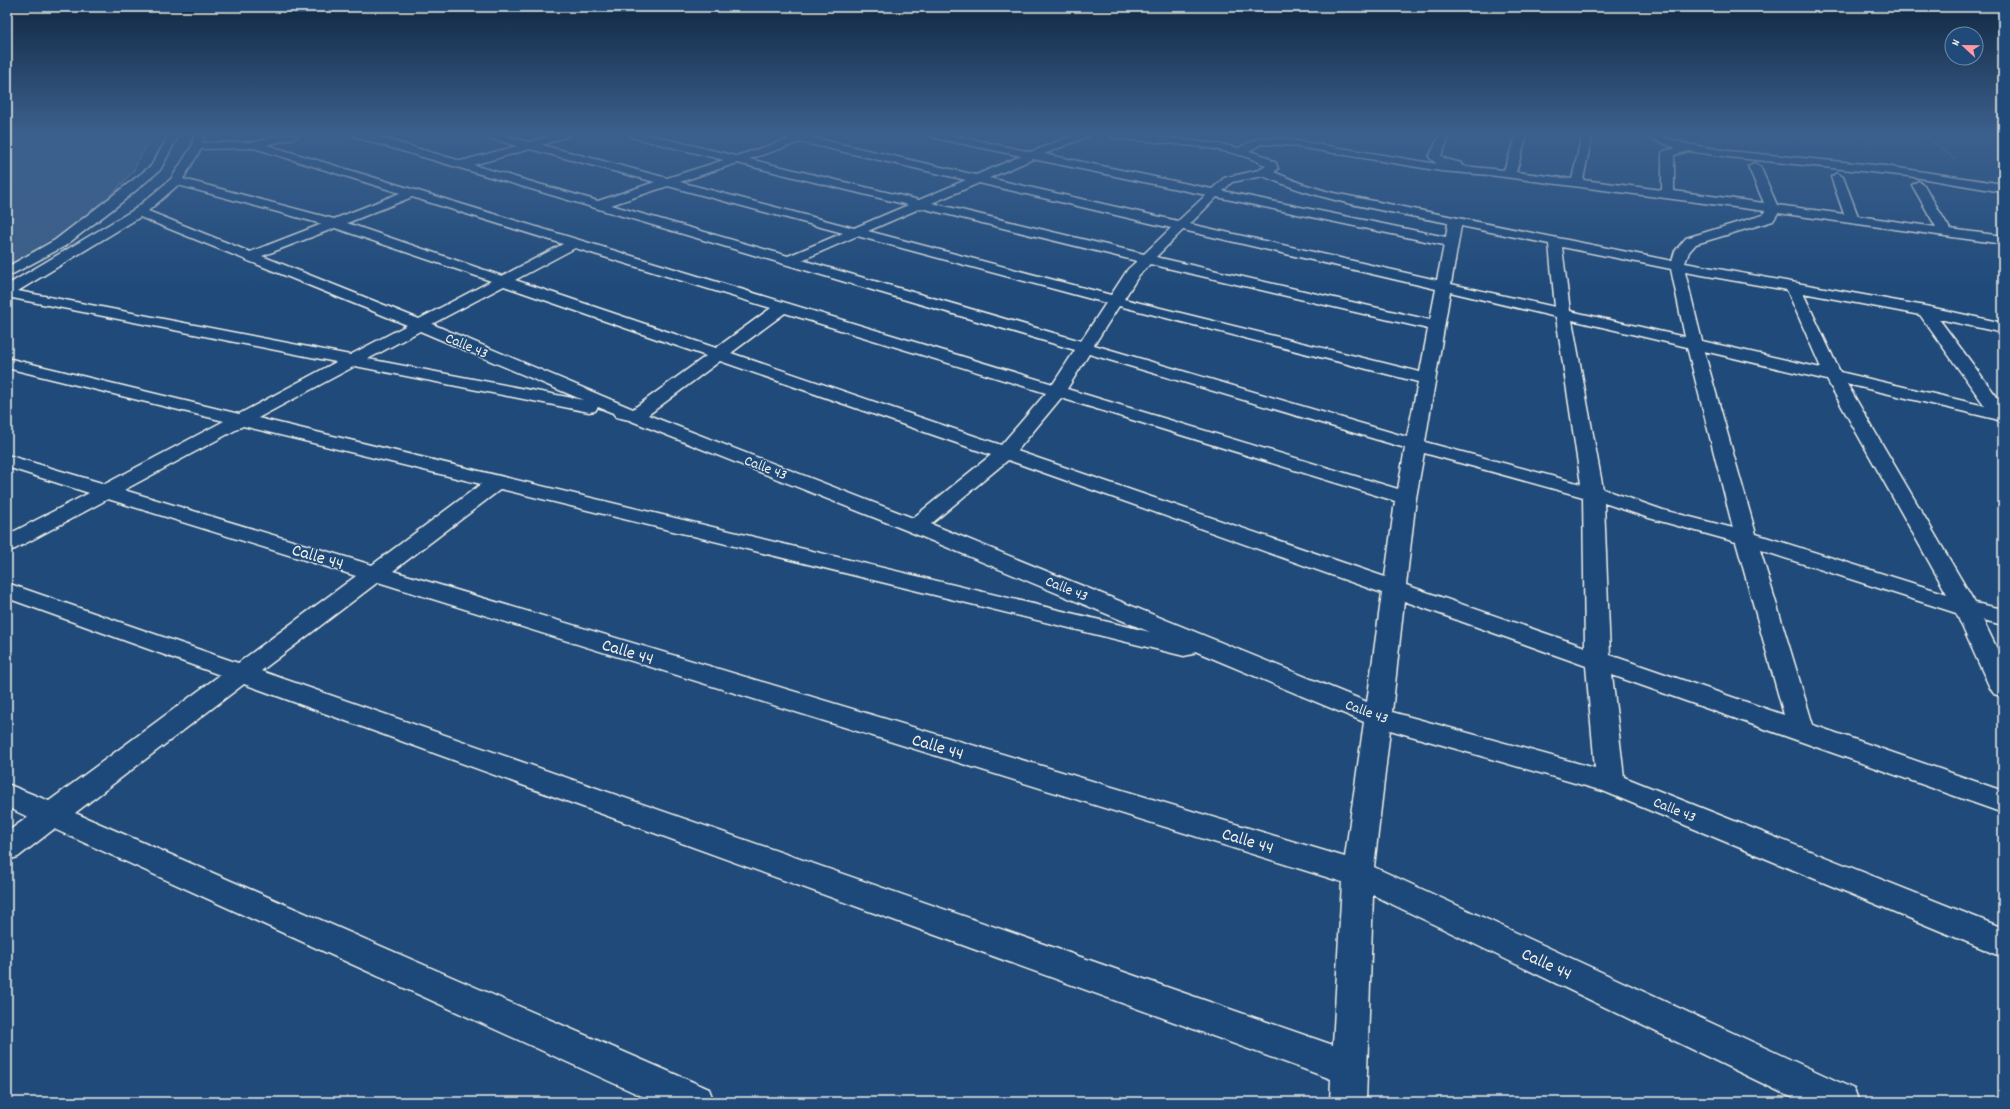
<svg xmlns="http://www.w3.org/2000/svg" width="2010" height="1109" viewBox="0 0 2010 1109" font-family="Dekko,sans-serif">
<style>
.green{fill:#3a5f88;stroke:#97a8b8}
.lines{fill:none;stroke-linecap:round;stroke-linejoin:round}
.minor-casing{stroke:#f4f1e8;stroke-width:3}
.path{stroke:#f4f1e8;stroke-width:1.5;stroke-dasharray:0.5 1.5;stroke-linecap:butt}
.minor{fill:#1f4a7a;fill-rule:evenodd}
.labels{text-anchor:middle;stroke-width:3;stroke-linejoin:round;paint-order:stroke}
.street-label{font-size:15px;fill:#f4f1e8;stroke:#1f4a7a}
.near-street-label{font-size:18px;fill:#f4f1e8;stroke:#1f4a7a}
</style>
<rect width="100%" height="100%" fill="#1f4a7a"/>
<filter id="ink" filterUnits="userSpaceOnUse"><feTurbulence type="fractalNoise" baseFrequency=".025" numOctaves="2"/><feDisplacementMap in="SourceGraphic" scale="8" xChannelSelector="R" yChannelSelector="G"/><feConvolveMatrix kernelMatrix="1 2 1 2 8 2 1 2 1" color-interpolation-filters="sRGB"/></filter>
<g filter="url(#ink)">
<path class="green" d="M7 135H152L132 173 92 214 47 247 7 268Z"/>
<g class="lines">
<defs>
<g id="minor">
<path d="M169 135H179L160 170 122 202 65 246 7 277V267L55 240 151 166Z"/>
<path d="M194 135H204L203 143 255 142 280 135H298L297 137 267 145 1053 384 1075 350 355 137 354 135H371L461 161 517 146 486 137 485 135H503L529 142 553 135H571L542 145 667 178 724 160 631 137 630 135H649L736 156 789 139 781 135H809L810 137 976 175 1021 156 935 138 930 135H952L1031 152 1074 135H1091L1044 154 1212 189 1224 178 1259 170 1266 166C1234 145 1155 143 1115 138L1110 135H1145L1225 145 1238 148 1259 138 1286 139 1437 164 1429 157 1440 135H1450L1441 156 1446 159 1461 163 1462 166 1504 170 1517 135H1527L1516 172 1572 179 1582 135H1592L1583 180 1662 190V153L1664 151 1676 148 1641 135H1657L1687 144 1728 151 1885 166 2003 184V192L1908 176 1728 157 1689 151 1674 155V191L1764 203 1748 166 1754 163 1760 166 1777 205 1844 214 1831 177 1837 173 1843 177 1858 216 1936 227 1912 185 1918 181 1924 185 1950 229 2003 236V244L1778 213 1773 221 1696 244 1689 252 1685 263 1925 306 2003 323V333L1939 319 2003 405V422L1995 419 1847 384 1975 603 2003 609V625L1983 620 2003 661V697L1994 694 1990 688 1956 613 1760 550 1813 725 2003 791V813L1612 675 1624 777 2003 928V957L1603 791 1390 730 1374 867 1854 1089 1859 1102H1801L1373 895 1366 1102H1330L1331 1079 244 684 75 813 709 1089 714 1102H655L54 829 18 857 7 860V832L28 817 7 807V784L49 801 220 675 7 598V583L238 663 356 576 108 499 15 549 7 551V535L89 493 7 467V455L105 484 224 421 7 368V358L239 414 336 362 7 297V285L135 209 171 179 192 146ZM801 142 966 180 919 200 749 159ZM1261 144 1286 145 1441 171 1489 175 1765 211 1763 215 1686 238 1675 251 1672 261 1329 192 1300 183 1274 172 1278 169 1276 163 1265 156 1249 151ZM254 148 400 193 334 219 183 179 201 149ZM530 149 655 182 598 201 473 165ZM1033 159 1206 195 1178 221 989 178ZM737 163 908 205 854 228 680 182ZM1263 176C1322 202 1386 211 1448 223L1446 237 1223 191 1232 182ZM979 183 1171 228 1144 254 932 203ZM178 185 322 224 250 252 148 211ZM668 186 843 233 788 256 611 205ZM412 197 563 244 502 276 347 223ZM1217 197 1444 245 1437 280 1190 224ZM921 208 1137 261 1128 269 1111 295 868 231ZM140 217 407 325 350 355 18 291ZM1461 226 1549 244 1555 307 1451 284ZM335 228 491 281 419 319 262 256ZM1183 230 1436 289 1430 320 1156 257ZM857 236 1106 303 1081 341 802 260ZM1562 247 1671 269 1685 337 1570 311ZM575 248 771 308 716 348 515 280ZM1150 264 1428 329 1420 372 1124 299 1139 275ZM1685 272 1787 290 1821 368 1702 341ZM504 286 706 356 633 409 432 324ZM1450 292 1556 317 1581 484 1425 442ZM1803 293 1920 315 1985 406 1840 372ZM1119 306 1418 382 1407 437 1094 345ZM785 313 1046 393 1001 445 731 353ZM1572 320 1687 347 1733 528 1663 510 1603 489ZM420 331 583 400 368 359ZM1704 351 1827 380 1947 594 1756 534ZM1089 354 1405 448 1398 489 1067 389ZM720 361 991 455 913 518 648 415ZM355 366 589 412 595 411 598 407 613 413 616 417 629 420 908 531 1150 632 258 418ZM1061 398 1395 501 1385 577 1017 451ZM243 426 481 484 372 565 124 490ZM1424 453 1583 497 1585 647 1406 585 1416 498ZM1008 460 1382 593 1367 702 931 524ZM501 489 1184 656 1193 654 1195 651 1364 722 1345 857 393 571ZM1604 503 1649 518 1736 542 1784 715 1610 655ZM378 582 1342 882 1333 1045 261 671ZM1404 601 1586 666 1595 768 1392 712Z"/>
</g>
</defs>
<use href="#minor" class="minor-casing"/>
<g class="path">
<path d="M1792 135 1797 141"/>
<path d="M1858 135 1873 148"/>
<path d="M1925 135 1956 160"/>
<path d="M1997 135 2003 140"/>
</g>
<use href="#minor" class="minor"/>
</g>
</g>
<linearGradient id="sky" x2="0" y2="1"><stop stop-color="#112943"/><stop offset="0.46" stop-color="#3c608d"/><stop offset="1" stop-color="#3c608d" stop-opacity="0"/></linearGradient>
<rect width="2010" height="291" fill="url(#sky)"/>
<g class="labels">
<g class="street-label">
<text transform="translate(467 345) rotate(23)" y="5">Calle 43</text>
<text transform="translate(766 467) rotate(21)" y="5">Calle 43</text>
<text transform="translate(1067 588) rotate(22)" y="5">Calle 43</text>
<text transform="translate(1367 711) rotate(20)" y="5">Calle 43</text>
<text transform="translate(1675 809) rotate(22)" y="5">Calle 43</text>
</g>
<g class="near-street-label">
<text transform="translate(318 556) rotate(17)" y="6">Calle 44</text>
<text transform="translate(628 651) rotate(17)" y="6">Calle 44</text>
<text transform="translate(938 746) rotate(17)" y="6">Calle 44</text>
<text transform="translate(1248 840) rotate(17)" y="6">Calle 44</text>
<text transform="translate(1547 963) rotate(25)" y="6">Calle 44</text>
</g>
</g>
<rect width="2010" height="1109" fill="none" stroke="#1f4a7a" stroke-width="24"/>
<rect x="12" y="12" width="1986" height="1085" fill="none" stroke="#f4f1e8" stroke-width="1.5" filter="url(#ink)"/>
<g transform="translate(1964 46) rotate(292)"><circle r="19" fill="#1f4a7a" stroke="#748da6"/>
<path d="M0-3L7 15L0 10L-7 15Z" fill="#ff9aa2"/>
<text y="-6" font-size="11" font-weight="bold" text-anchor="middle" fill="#f4f1e8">N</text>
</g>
</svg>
